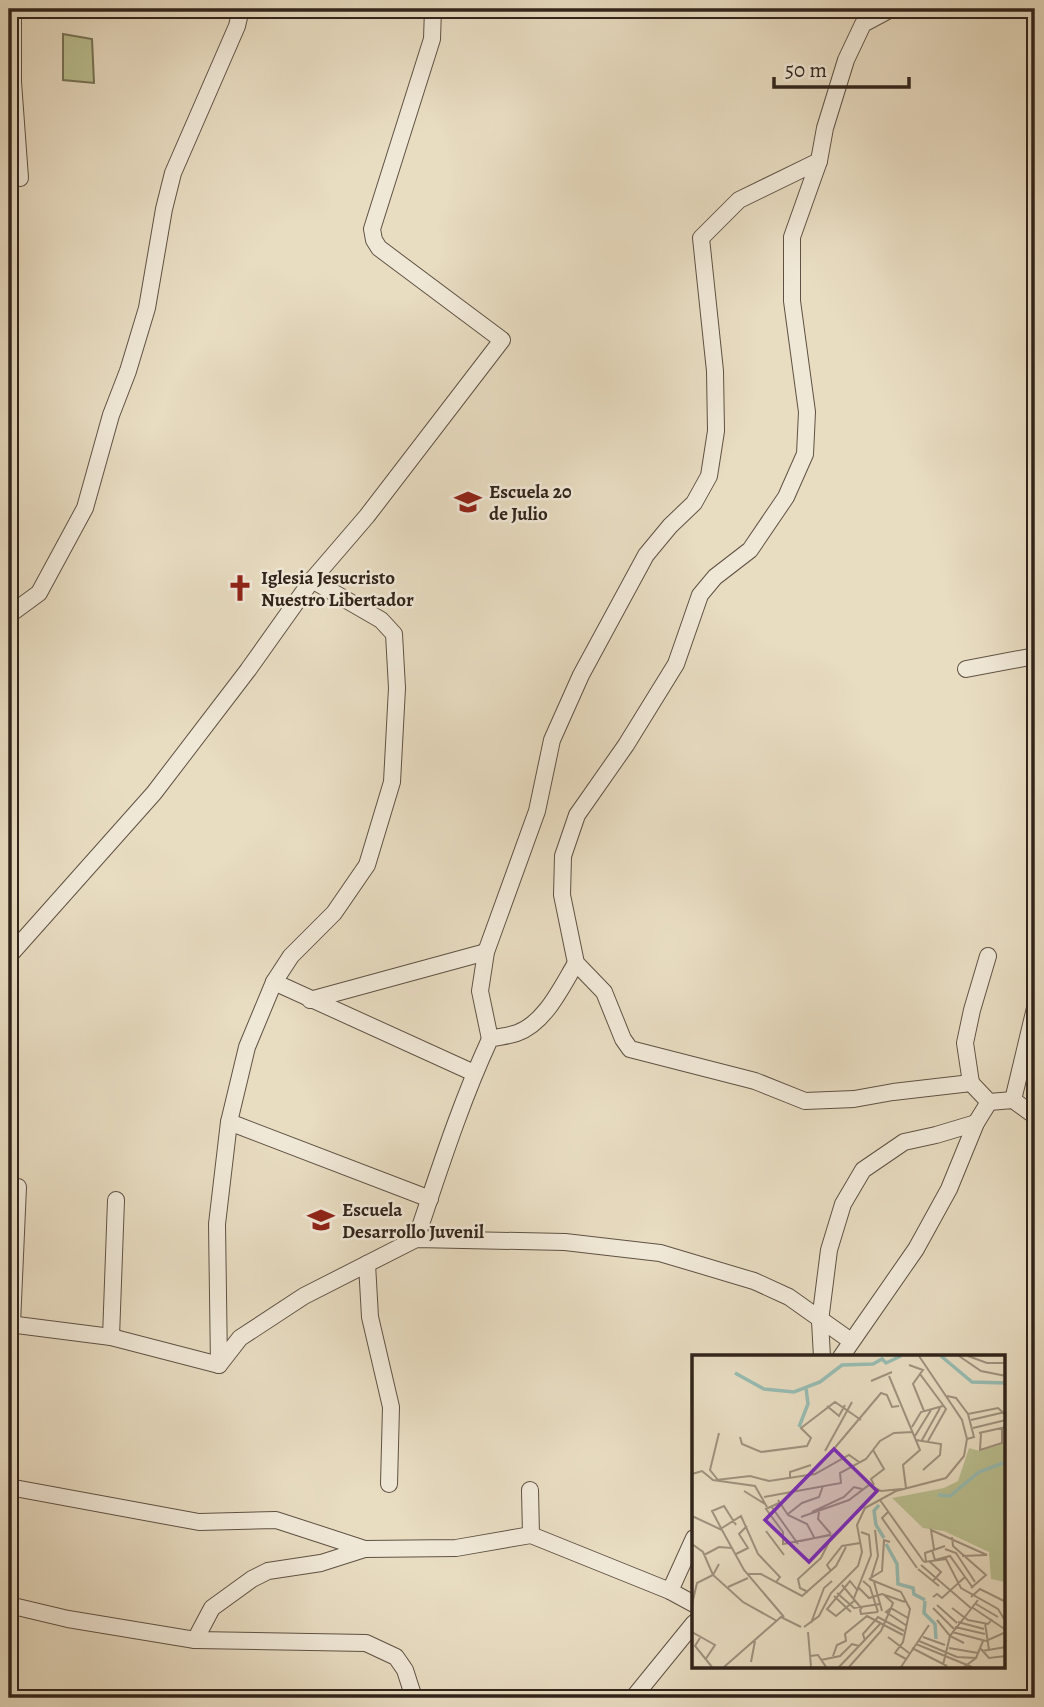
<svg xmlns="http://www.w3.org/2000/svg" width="1044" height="1707" viewBox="0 0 1044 1707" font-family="Alegreya,serif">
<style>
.park{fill:#babf90;stroke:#767256;stroke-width:2}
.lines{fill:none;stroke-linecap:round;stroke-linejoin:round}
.street-casing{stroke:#5f5244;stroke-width:18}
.street{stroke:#f0e8d7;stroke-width:16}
.labels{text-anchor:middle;stroke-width:5;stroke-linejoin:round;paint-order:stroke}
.poi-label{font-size:19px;font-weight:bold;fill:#31241b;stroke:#f0e8d7;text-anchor:start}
.inset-river{fill:none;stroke:#97bcb2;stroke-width:3.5}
.inset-road{fill:none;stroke:#9f927f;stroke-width:2}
.view{fill:#7b2cbf;fill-opacity:0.15;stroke:#7b2cbf;stroke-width:3.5}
.inset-edge{fill:none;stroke:#31241b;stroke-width:3.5}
</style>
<rect width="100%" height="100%" fill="#e8dcc1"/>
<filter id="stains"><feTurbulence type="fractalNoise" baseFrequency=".00286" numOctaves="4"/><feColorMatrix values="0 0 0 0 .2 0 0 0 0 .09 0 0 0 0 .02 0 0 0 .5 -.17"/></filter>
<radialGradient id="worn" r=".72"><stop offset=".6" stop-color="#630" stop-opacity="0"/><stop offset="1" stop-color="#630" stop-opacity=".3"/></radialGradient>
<path class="park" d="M63 34 92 39 94 83 63 80Z"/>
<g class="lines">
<defs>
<g id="street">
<path d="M13 9V82L20 178"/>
<path d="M891 9 863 24 846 60 825 128 819 161 792 237V301L807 412 805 454 786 497 750 550 715 577 700 595 676 664 626 745 577 815 563 856 562 895 576 963 604 992 623 1039 630 1049 755 1081 805 1101 854 1099 893 1092 971 1083 989 1102 1013 1100 1035 1116"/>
<path d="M9 615 39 593 85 508 111 415 128 371 147 308 164 209 173 173 237 26 241 9"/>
<path d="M966 669 1035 656"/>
<path d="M9 956 154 793 248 670 312 580 367 516 502 340 379 248 374 240 372 229 432 39 433 9"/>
<path d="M274 982 474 1073"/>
<path d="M310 1000 486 952"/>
<path d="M490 1039 480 991 486 952 537 811 552 740 581 675 646 555 670 526 694 503 709 476 716 431 715 371 701 238 739 200 819 161"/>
<path d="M971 1083 965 1043 972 1010 988 956"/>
<path d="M1013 1100 1035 1008"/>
<path d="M229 1122 430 1199"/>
<path d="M416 1239C439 1171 460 1104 490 1039 498 1037 508 1036 517 1033 545 1023 561 988 576 963"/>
<path d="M367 1264 370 1317 391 1407 389 1484"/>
<path d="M9 1324 111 1337 219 1365 240 1338 304 1296 416 1239 565 1242 660 1253 754 1281 789 1297 851 1341"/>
<path d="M12 1324 18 1187"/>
<path d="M111 1337 116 1200"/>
<path d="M822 1357 820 1321 829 1250 843 1204 863 1170 904 1142 936 1135 976 1123"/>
<path d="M841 1357 916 1249 949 1189 976 1123 989 1102"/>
<path d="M219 1365 217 1224 229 1122 247 1047 274 982 291 956 334 913 367 865 392 782 397 688 394 634 381 620 312 580"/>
<path d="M9 1487 199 1522 276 1520 365 1549 456 1548 531 1535 670 1591 694 1604"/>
<path d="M530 1490 531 1535"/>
<path d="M670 1591 694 1538"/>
<path d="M9 1605 68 1619 195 1640 366 1643 396 1657 405 1670 414 1698"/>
<path d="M195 1640 212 1608 252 1579 268 1571 321 1563 365 1549"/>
<path d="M633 1698 694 1623"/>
</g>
</defs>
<use href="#street" class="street-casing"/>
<use href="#street" class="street"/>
</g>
<defs>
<symbol id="school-bare" viewBox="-9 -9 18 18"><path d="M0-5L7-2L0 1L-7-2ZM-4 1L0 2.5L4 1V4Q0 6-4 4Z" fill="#8f2418" stroke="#f0e8d7" stroke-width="2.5" paint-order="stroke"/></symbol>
<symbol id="church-bare" viewBox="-9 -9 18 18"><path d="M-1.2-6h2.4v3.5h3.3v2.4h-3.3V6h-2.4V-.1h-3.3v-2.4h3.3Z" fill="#8f2418" stroke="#f0e8d7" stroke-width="2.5" paint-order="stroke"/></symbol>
</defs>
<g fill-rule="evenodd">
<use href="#school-bare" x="449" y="483" width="38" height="38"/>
<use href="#church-bare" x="221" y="569" width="38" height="38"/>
<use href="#school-bare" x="302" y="1201" width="38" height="38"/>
</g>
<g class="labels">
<g class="poi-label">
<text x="489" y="498">Escuela 20<tspan x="489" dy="22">de Julio</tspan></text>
<text x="261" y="584">Iglesia Jesucristo<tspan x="261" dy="22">Nuestro Libertador</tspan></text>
<text x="342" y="1216">Escuela<tspan x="342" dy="22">Desarrollo Juvenil</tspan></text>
</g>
</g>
<g transform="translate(692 1355)">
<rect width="313" height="313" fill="#e8dcc1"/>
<path d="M313 88V227L299 224 297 197 252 176 231 173 200 143 252 133 266 126 277 93 288 96Z" fill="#babf90"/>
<path class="inset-river" d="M249 1 280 27 314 28M43 18 72 34 102 37 128 27 150 10 181 9 190 4 194 8 209 1M107 72 116 49 114 33M246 140 258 141 287 117 314 107M187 150 182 156 184 170 192 183M194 189 205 209 206 229 221 233 222 239 233 245M233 246 232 258 243 269 244 284"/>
<path class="inset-road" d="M267 1 289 16 314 21M276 1 295 8H314M217 10 231 15 228 19 254 54 236 86M228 19 221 29 232 56M197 21 228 95 211 110 214 133M179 26 200 17M255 41 264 43 276 59 282 82 275 84M135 51 147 61 153 50M276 59 306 53 314 60M279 65 313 57M220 72 229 57 251 51M281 73 314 65M287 78 314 72M289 78 288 95 310 88V73M223 81 239 55M48 82 50 89 69 97 115 91 119 83 109 73 143 47 169 65M224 85 249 89 248 100 231 115M230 85 248 53M181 95 192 114 179 124 182 130M133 96 160 47M135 102 189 38 195 40 200 52 207 51M0 119 10 116 21 125 63 131 75 152M98 122V117L119 110M24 125 58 121 77 126 123 119 157 100 167 107M26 125 18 115 27 78M52 136 73 149M72 142 149 128 148 118 174 104 188 86 202 78 221 77M86 145 96 160 115 169 123 184M188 145 232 207M87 148 74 154 91 177V189L139 180M79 151 106 189M120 157 152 142 162 132 170 134M127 157 126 164 139 179M196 157 190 163 225 213M96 159 110 148 127 142 131 131M0 161 30 175 52 215 92 262M109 162 157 145 177 130 189 136 210 134M30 173 49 161 66 199 88 222 84 227M30 175 20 156 32 151 44 170M74 176 92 200M260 182 261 191 294 220 279 233M109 186 137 180M0 189 11 197 21 220 51 247 85 266M242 194 239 175 295 200 270 201M253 194 264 198 283 227M240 195 243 205 258 201 281 233M44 199 56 193 47 179 55 171M12 200 27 192 40 193M232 207 254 204 269 233 306 254 314 267M234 207 233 198 253 191M238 207 249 217 241 226M229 210 280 254M226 214 247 231M139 216 135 210 150 191 168 188M56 219H69L110 241 144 211 154 192M179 223 186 201 183 175M177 224 209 237 218 254 211 287 203 298 214 304M177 224 190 216 192 185 198 187M171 226 178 232 186 257M182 227 190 256M150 230 170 254M36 232 56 223M167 233 177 243 190 239 213 247M116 237 108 233 106 224 129 203 140 181 149 175M145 238 162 253 188 249M191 239 201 248 199 253 216 263M142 241 159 257M241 242 245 239 250 243 273 222M279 242 288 234 314 247M162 243 179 200 177 180 169 177M162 246 144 261 135 254 158 226 166 236M0 249 5 228 21 220 27 209M284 249 306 262M245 250 265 268M199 253 194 257 215 271M241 253 262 274M260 253 276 265 296 269 300 264M281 253 314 275M168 254 169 259 186 257M245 265 258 281 272 288M266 267 292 274M119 268 132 233 140 226M293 268 297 295M112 272 127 261 139 238 166 211 170 197 165 170 173 153 204 136 254 123 272 101 275 84 270 65 227 1M263 272 293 279M0 277 23 290 13 305M116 277 119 312M260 277 294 286 314 277M196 282 217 298M231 282 253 290M8 283 3 291 20 312M173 286 171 279 186 262 212 276M227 286 265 302 284 303M224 289 280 312M220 293 255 311M257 293 286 298M288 293 297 303 314 301M290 296 314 292M118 301 126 300 134 312M141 301 145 290 154 286 153 279 175 261 211 280M129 305 148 301 160 289 167 291M59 307 63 286M251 310 258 281 286 245M32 312 89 262 109 272M147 312 188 269M157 312 189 276 199 253M209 312 237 270M272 312 284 303 291 286"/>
<path class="view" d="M142 94 185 136 117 207 73 165Z"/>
<rect width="313" height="313" class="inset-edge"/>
</g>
<rect width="1044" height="1707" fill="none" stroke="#e8dcc1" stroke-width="35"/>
<rect x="10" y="10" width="1023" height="1686" fill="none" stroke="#31241b" stroke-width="3.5"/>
<rect x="18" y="18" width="1009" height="1672" fill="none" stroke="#31241b" stroke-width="2"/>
<path d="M774 77v10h135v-10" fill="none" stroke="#31241b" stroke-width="3.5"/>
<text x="785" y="77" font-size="21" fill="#31241b" stroke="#f0e8d7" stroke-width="5" paint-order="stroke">50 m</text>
<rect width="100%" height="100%" filter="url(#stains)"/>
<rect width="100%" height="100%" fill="url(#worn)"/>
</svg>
